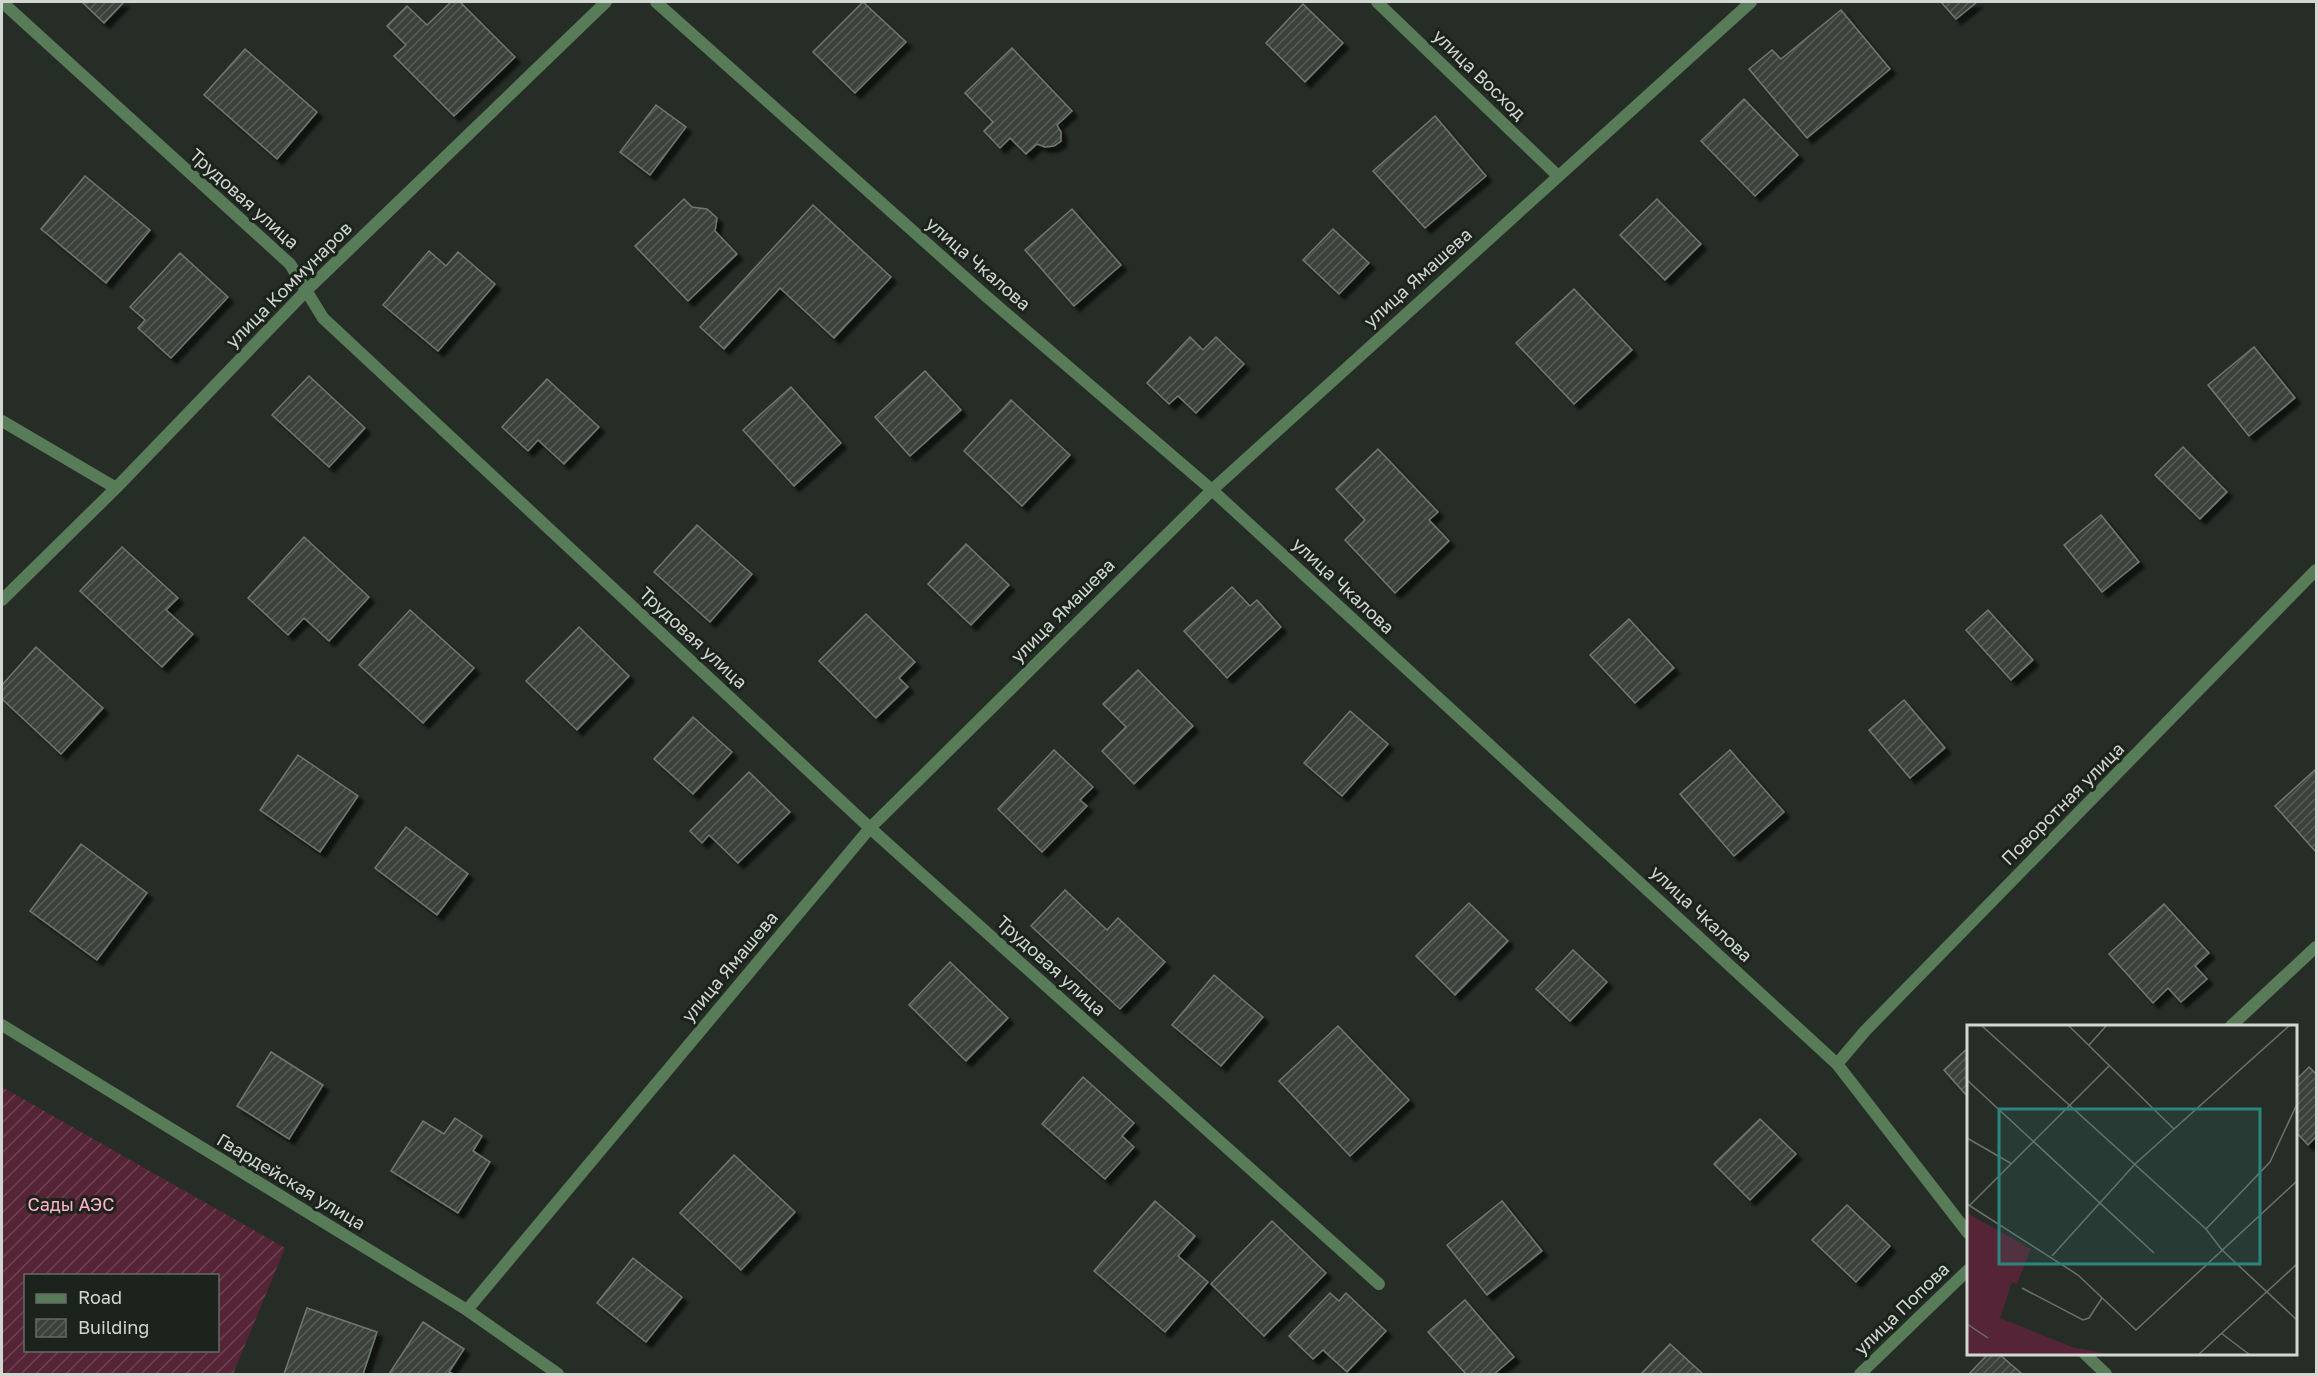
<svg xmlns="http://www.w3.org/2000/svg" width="2318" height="1376" viewBox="0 0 2318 1376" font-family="'Golos Text',sans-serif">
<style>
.garden{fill:url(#garden-furrows);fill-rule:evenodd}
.building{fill:url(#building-hatch);stroke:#707870;stroke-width:1.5;filter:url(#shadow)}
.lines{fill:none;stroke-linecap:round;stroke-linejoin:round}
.street{stroke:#587b58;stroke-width:12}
.labels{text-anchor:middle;stroke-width:6;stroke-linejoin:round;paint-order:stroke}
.street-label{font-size:18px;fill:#d2d7d2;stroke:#1c231c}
.park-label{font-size:18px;fill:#feb1ca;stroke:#1c231c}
.inset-road{fill:none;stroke:#6b716b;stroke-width:1.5}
.view{fill:#2c857d;fill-opacity:0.15;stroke:#2c857d;stroke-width:3}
.inset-edge{fill:none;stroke:#d2d7d2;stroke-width:3}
</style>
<defs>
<pattern id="garden-furrows" width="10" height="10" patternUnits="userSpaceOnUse" patternTransform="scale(1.5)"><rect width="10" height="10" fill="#562437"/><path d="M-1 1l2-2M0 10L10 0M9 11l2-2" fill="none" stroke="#6d4353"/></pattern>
<pattern id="building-hatch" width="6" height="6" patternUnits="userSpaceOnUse" patternTransform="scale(1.5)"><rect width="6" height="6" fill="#3a423a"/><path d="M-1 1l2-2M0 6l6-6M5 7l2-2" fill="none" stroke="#565d56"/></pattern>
<filter id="shadow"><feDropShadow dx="5.5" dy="5.5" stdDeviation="1.5" flood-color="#0009"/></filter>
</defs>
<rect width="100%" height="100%" fill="#262d26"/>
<path class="garden" d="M2 1087 285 1248 233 1374H2ZM26 1276H218V1350H26Z"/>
<g class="building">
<path d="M82 2H124L104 23Z"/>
<path d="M451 2H460L515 57 454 116 394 56 406 45 387 26 407 6 427 25Z"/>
<path d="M863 2 906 42 855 93 813 52Z"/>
<path d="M1941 2H1977L1956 19Z"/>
<path d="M1303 4 1343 43 1305 82 1266 43Z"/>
<path d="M1841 10 1890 69 1807 138 1749 69 1772 50 1781 59Z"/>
<path d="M1012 48 1072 111 1057 125 1061 132V141L1054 146 1045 147 1037 144 1026 154 1010 138 1000 148 984 131 993 122 965 93Z"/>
<path d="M245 49 317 112 277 159 204 95Z"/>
<path d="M1744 99 1798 155 1755 196 1701 141Z"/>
<path d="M656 105 686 127 650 175 620 152Z"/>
<path d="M1435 116 1486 176 1425 228 1373 171Z"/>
<path d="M85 176 150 230 106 283 41 229Z"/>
<path d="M684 199 692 207 707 209 717 218 715 231 737 254 688 301 635 246Z"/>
<path d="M1657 199 1701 244 1665 280 1620 235Z"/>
<path d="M813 205 891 277 834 338 780 288 724 349 700 327Z"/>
<path d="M1072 209 1121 265 1074 306 1025 250Z"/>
<path d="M1333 229 1369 263 1339 294 1303 260Z"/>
<path d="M429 251 446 266 458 252 495 284 438 351 383 305Z"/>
<path d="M180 253 228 297 171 358 138 328 145 320 130 307Z"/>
<path d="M1574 289 1632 350 1574 404 1516 343Z"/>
<path d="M1190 337 1203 350 1216 337 1244 364 1196 413 1178 396 1169 404 1147 383Z"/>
<path d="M2254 347 2295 398 2249 436 2208 385Z"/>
<path d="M925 371 961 410 910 456 875 417Z"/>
<path d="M309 376 365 428 329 467 272 415Z"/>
<path d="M547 379 599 427 564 464 538 440 528 451 502 427Z"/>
<path d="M791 387 841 443 794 486 743 430Z"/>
<path d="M1011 400 1070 455 1022 506 964 451Z"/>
<path d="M2183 447 2227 492 2200 519 2155 475Z"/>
<path d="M1378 449 1438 512 1429 520 1449 541 1395 593 1345 540 1365 520 1336 489Z"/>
<path d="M2101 515 2139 562 2102 592 2064 545Z"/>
<path d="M697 525 752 574 710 622 654 572Z"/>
<path d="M304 537 369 597 329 641 304 618 288 635 248 598Z"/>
<path d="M966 544 1009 585 971 625 928 584Z"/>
<path d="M122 547 178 598 166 610 193 634 162 667 80 591Z"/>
<path d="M1232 587 1250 606 1257 600 1281 627 1227 678 1184 631Z"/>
<path d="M410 610 474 668 423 723 359 665Z"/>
<path d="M1988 610 2033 660 2011 680 1966 630Z"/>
<path d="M866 614 915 662 899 678 908 687 876 718 819 661Z"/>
<path d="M1629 619 1674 668 1635 703 1590 655Z"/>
<path d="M579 627 629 676 577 730 526 681Z"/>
<path d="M36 647 103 708 61 754 2 699V685Z"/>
<path d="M1138 670 1193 726 1134 784 1102 751 1126 727 1103 704Z"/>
<path d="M1904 700 1945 748 1910 778 1869 730Z"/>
<path d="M1350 711 1388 744 1342 796 1304 763Z"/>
<path d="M693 717 732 752 693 794 654 759Z"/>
<path d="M1054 750 1093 787 1080 800 1087 806 1042 852 998 809Z"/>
<path d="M1730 750 1784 812 1734 856 1680 794Z"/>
<path d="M298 755 358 796 320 852 260 810Z"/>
<path d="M2316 769V852L2275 806Z"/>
<path d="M749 772 790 812 738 863 709 835 702 843 690 831Z"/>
<path d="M406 827 468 874 437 915 375 868Z"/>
<path d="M81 844 147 893 97 960 30 911Z"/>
<path d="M1065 890 1107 930 1118 918 1165 962 1120 1009 1031 926Z"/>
<path d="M1469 903 1508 941 1455 995 1416 956Z"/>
<path d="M2164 904 2209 953 2195 966 2207 979 2181 1002 2168 988 2153 1003 2109 954Z"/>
<path d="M1573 950 1607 982 1570 1021 1536 989Z"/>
<path d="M950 962 1008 1018 966 1061 909 1005Z"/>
<path d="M1214 975 1263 1017 1221 1066 1172 1025Z"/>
<path d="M1338 1026 1409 1100 1350 1156 1279 1081Z"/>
<path d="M1968 1048V1097L1944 1070Z"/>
<path d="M271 1052 323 1085 289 1139 237 1106Z"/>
<path d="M2309 1067 2316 1074V1137L2308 1145 2296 1132V1080Z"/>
<path d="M1083 1077 1134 1123 1122 1136 1134 1147 1105 1179 1042 1124Z"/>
<path d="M455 1118 482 1136 473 1151 490 1162 458 1213 391 1171 423 1121 444 1134Z"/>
<path d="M1760 1119 1796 1154 1750 1200 1714 1164Z"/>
<path d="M734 1155 795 1212 741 1270 680 1213Z"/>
<path d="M1155 1201 1195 1236 1178 1256 1208 1282 1165 1332 1094 1271Z"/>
<path d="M1502 1201 1542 1251 1487 1295 1447 1245Z"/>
<path d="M1847 1205 1890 1246 1856 1282 1812 1240Z"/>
<path d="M1272 1221 1326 1273 1264 1336 1211 1284Z"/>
<path d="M633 1258 682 1297 646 1342 597 1303Z"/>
<path d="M1330 1293 1339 1301 1346 1293 1386 1331 1347 1372 1323 1350 1313 1359 1289 1336Z"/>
<path d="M1465 1300 1514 1357 1494 1374H1466L1428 1332Z"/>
<path d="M307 1308 377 1332 363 1374H284Z"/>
<path d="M423 1322 464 1349 449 1372 453 1374H389Z"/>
<path d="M1670 1344 1703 1374H1641Z"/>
<path d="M1988 1354H1999L2022 1374H1969Z"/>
</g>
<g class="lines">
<g class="street">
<path d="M2 2 290 264 323 318 870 828 1379 1284"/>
<path d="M656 2 987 297 1212 490 1837 1064 1968 1233"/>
<path d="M1377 2 1557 175"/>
<path d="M2 421 116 488"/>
<path d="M2 600 116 488 306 291 606 2"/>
<path d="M2 1025 467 1310 558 1374"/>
<path d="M2231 1026 2316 947"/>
<path d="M1837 1064 1865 1031 2316 570"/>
<path d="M467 1310 870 828 1212 490 1751 2"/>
<path d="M2085 1354 2106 1374"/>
<path d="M1860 1374 1968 1270"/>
</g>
</g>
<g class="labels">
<g class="street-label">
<text transform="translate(1479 75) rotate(44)" y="6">улица Восход</text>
<text transform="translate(244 199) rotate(42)" y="6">Трудовая улица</text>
<text transform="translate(978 264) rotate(41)" y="6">улица Чкалова</text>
<text transform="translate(1418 278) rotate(-42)" y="6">улица Ямашева</text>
<text transform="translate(289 285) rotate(-45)" y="6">улица Коммунаров</text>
<text transform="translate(1343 586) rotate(43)" y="6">улица Чкалова</text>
<text transform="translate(1063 611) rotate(-45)" y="6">улица Ямашева</text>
<text transform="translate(693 638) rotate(43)" y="6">Трудовая улица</text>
<text transform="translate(2063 804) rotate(-45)" y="6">Поворотная улица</text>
<text transform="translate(1701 914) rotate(43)" y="6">улица Чкалова</text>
<text transform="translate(1051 966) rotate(42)" y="6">Трудовая улица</text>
<text transform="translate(730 967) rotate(-50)" y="6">улица Ямашева</text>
<text transform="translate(291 1182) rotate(31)" y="6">Гвардейская улица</text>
<text transform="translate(1902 1309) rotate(-44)" y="6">улица Попова</text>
</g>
<g class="park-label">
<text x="71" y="1211">Сады АЭС</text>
</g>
</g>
<g transform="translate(1967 1025)">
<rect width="330" height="330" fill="#262d26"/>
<path d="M0 188 64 224 50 259 45 257 33 293 105 322 146 330H0Z" fill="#562437"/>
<path class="inset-road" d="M14 0 239 204 255 225 330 295M101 0 207 104M122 20 140 0M0 55 187 228M0 113 45 139M0 179 111 250 169 305 330 156M2 181 142 41M239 204 303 137 330 79M85 231 168 139 323 0M55 263 116 295 122 293 135 273M0 299 21 313M254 308 283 330M231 330 330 239"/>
<path class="view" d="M32 84H293V239H32Z"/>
<rect width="330" height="330" class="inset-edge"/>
</g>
<rect width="2318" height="1376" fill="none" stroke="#d2d7d2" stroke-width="6"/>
<rect x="24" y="1274" width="195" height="78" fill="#1c231c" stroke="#656b65" stroke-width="1.5"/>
<rect x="36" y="1294" width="30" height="9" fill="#587b58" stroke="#656b65" stroke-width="1.5"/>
<text x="78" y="1304" font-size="18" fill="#d2d7d2">Road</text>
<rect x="36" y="1319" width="30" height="18" fill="url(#building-hatch)" stroke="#656b65" stroke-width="1.5"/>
<text x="78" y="1334" font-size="18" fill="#d2d7d2">Building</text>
</svg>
